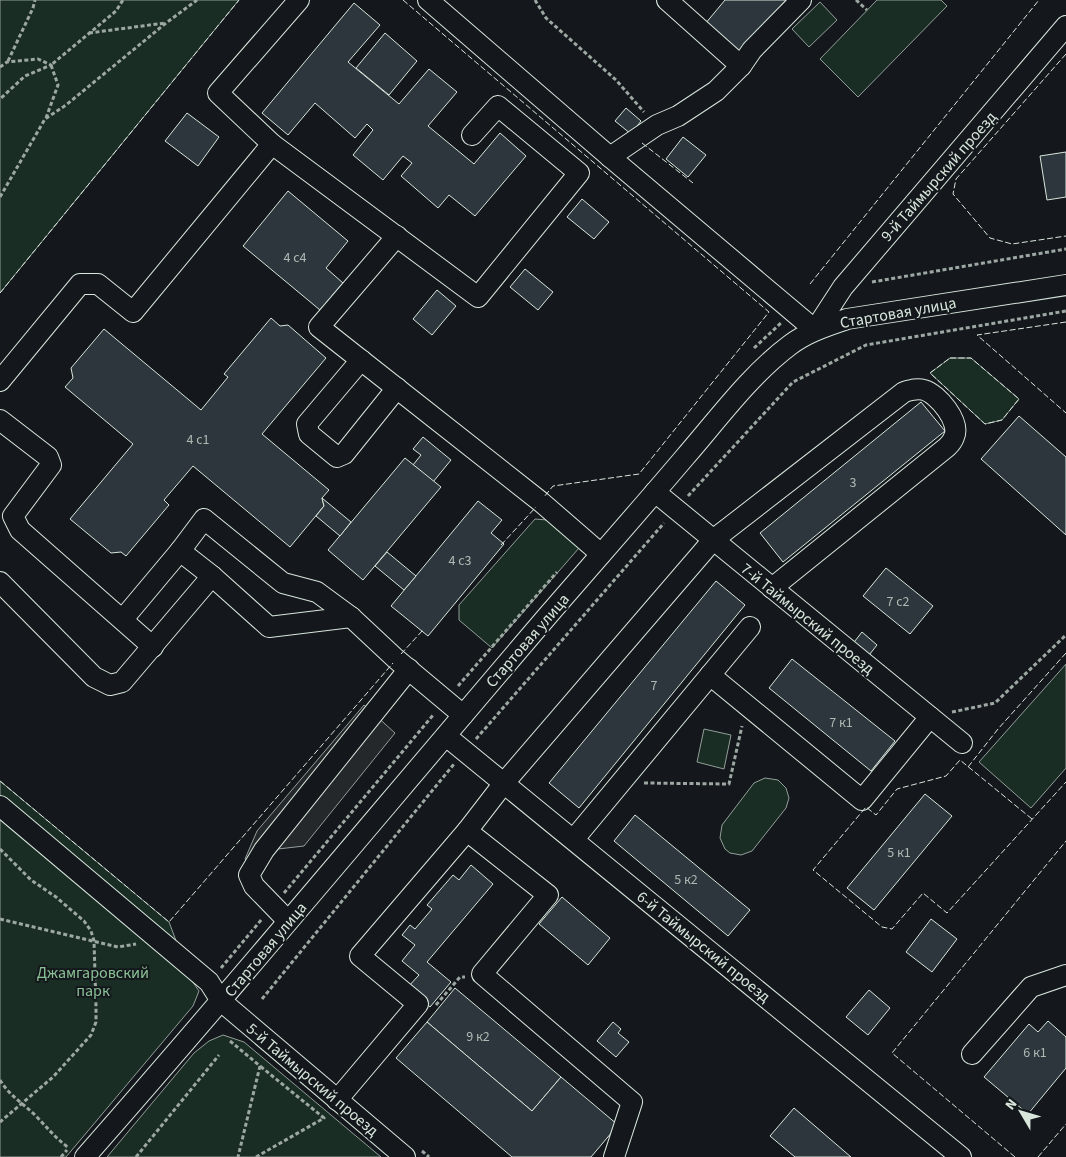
<svg xmlns="http://www.w3.org/2000/svg" width="1066" height="1157" viewBox="0 0 1066 1157" font-family="'Source Sans 3',sans-serif">
<style>
.green{fill:#1a2d24;stroke:#939e99}
.parking{fill:#24282b;stroke:#939e99}
.building{fill:#2c363c;stroke:#d8e6dc}
.lines{fill:none;stroke-linecap:round;stroke-linejoin:round}
.minor-casing{stroke:#d8e6dc;stroke-width:22}
.path{stroke:#9da8a2;stroke-width:3;stroke-dasharray:4 2.5;stroke-linecap:butt}
.minor{stroke:#14181c;stroke-width:20}
.fence{stroke:#d8e6dc;stroke-width:1;stroke-dasharray:6 2.5;stroke-linecap:butt}
.labels{text-anchor:middle;stroke-width:4;stroke-linejoin:round;paint-order:stroke}
.number-label{font-size:14px;fill:#adbab4}
.street-label{font-size:16px;fill:#d8e6dc;stroke:#14181c}
.park-label{font-size:16px;fill:#8ac095;stroke:#14181c}
</style>
<rect width="100%" height="100%" fill="#14181c"/>
<g class="green">
<path d="M0 0H239L0 293Z"/>
<path d="M877 0H941L947 6 858 97 820 59Z"/>
<path d="M820 2 837 20 809 47 792 29Z"/>
<path d="M950 358H971L1019 399 1002 420 985 424 930 373Z"/>
<path d="M535 519 547 520 579 548 492 648 459 620V605Z"/>
<path d="M1066 664V768L1031 808 979 762Z"/>
<path d="M704 729 731 735 724 769 697 762Z"/>
<path d="M765 778 778 780 786 788 789 798 786 808 752 851 741 855 730 853 725 849 720 838 722 825 754 783Z"/>
<path d="M0 781 169 922 190 978 199 991 193 1006 66 1157H0Z"/>
<path d="M223 1035 244 1042 381 1157H107L194 1053 209 1041Z"/>
</g>
<path class="parking" d="M364 705 395 733 304 846 278 849 259 872 245 859 257 831Z"/>
<g class="building">
<path d="M725 0H786L739 54 705 24Z"/>
<path d="M354 3 380 25 348 62 399 104 429 69 457 92 428 126 474 164 500 133 526 156 475 216 449 195 438 208 401 176 412 163 403 156 383 180 353 155 373 130 367 124 355 138 315 103 288 135 262 113Z"/>
<path d="M385 33 417 61 389 95 356 68Z"/>
<path d="M626 108 641 121 631 134 615 121Z"/>
<path d="M187 113 219 137 198 166 165 141Z"/>
<path d="M683 137 706 155 688 177 666 159Z"/>
<path d="M1066 152V197L1047 200 1040 156Z"/>
<path d="M288 191 348 241 326 268 343 283 320 310 243 246Z"/>
<path d="M582 199 609 222 594 239 567 217Z"/>
<path d="M525 269 553 292 538 310 510 287Z"/>
<path d="M437 290 456 306 432 335 413 319Z"/>
<path d="M271 318 280 326 288 325 326 358 262 434 329 490 322 498 324 506 290 547 193 466 164 500 169 505 126 556 121 552 111 553 70 519 133 444 65 387 73 378 71 368 104 329 201 410 228 377 224 374Z"/>
<path d="M921 402 945 431 783 562 760 533Z"/>
<path d="M1019 416 1066 457V535L981 459Z"/>
<path d="M423 437 451 460 433 482 413 465 421 455 413 449Z"/>
<path d="M405 458 441 487 363 580 328 550Z"/>
<path d="M322 498 351 522 340 536 316 516 324 506Z"/>
<path d="M478 501 502 520 491 533 504 544 428 636 391 606Z"/>
<path d="M387 552 416 576 404 590 375 566Z"/>
<path d="M886 568 933 606 910 634 863 596Z"/>
<path d="M716 581 745 605 579 808 549 783Z"/>
<path d="M862 632 877 645 866 659 851 646Z"/>
<path d="M792 659 895 741 871 771 769 688Z"/>
<path d="M925 794 952 816 874 910 847 888Z"/>
<path d="M635 815 750 910 728 936 614 841Z"/>
<path d="M471 865 493 884 427 962 451 982 430 1007 407 988 419 975 402 961 415 945 402 935 410 925 415 929 432 909 427 905 453 875 459 880Z"/>
<path d="M562 897 610 938 588 965 539 924Z"/>
<path d="M931 919 957 939 932 972 906 952Z"/>
<path d="M455 988 561 1077 532 1111 427 1022Z"/>
<path d="M869 990 890 1008 868 1035 846 1017Z"/>
<path d="M1048 1021 1066 1037V1068L1028 1114 984 1077 1029 1024 1038 1032Z"/>
<path d="M427 1022 532 1111 561 1077 618 1125 591 1157H512L396 1058Z"/>
<path d="M613 1022 621 1029 618 1033 629 1042 616 1057 597 1041Z"/>
<path d="M794 1108 851 1157H795L770 1136Z"/>
</g>
<g class="lines">
<defs>
<g id="minor">
<path d="M428 0 610 157 815 330 843 287 1066 26"/>
<path d="M741 66 752 50 801 0"/>
<path d="M272 144 218 93 299 0"/>
<path d="M610 157 657 125 678 116 716 91 741 66 667 0"/>
<path d="M397 236 319 327 541 502 601 554"/>
<path d="M361 360 307 424 309 434 337 457 344 454 397 388"/>
<path d="M0 381 80 284H98L133 312 272 144 478 297 579 173 498 106 472 135"/>
<path d="M0 420 48 457 51 465 13 516 20 530 153 647"/>
<path d="M655 492 962 743"/>
<path d="M180 551 212 576 269 627 351 617"/>
<path d="M0 582 94 677 110 685 122 682 212 576"/>
<path d="M123 619 180 551 204 519 283 583 317 592 351 617 396 659 463 715"/>
<path d="M710 675 862 800 930 717"/>
<path d="M446 736 961 1157"/>
<path d="M0 806 209 982 221 1001 405 1157"/>
<path d="M574 839 750 627"/>
<path d="M288 921 254 886 249 875 264 850 409 669"/>
<path d="M972 1054 1031 987 1066 975"/>
<path d="M337 1100 418 1004 360 956 467 831"/>
<path d="M85 1157C243 978 395 794 550 613 595 561 640 510 685 457 718 419 750 375 790 345 807 332 827 326 847 319L1066 285"/>
<path d="M614 1157 632 1102 482 974 548 895 467 831 504 783 713 540 904 392C911 390 917 388 924 390 938 394 961 422 954 437 953 440 950 444 947 447L772 588"/>
</g>
</defs>
<use href="#minor" class="minor-casing"/>
<g class="path">
<path d="M535 0 546 18 616 80 644 112"/>
<path d="M856 0 867 10"/>
<path d="M89 33 165 23"/>
<path d="M8 61 33 8 35 0"/>
<path d="M0 67 7 62 38 59 51 65 25 76 0 99"/>
<path d="M46 118 58 85 51 65 116 11 123 0"/>
<path d="M0 197 45 119 66 105 166 23 197 0"/>
<path d="M872 282 1066 249"/>
<path d="M754 348 781 323"/>
<path d="M688 496 793 382 866 345 1066 311"/>
<path d="M458 686 557 572"/>
<path d="M952 712 995 703 1066 635"/>
<path d="M476 739 664 523"/>
<path d="M644 783 729 784 742 726"/>
<path d="M0 849 31 880 56 897 84 921 91 931 94 941 96 1006V1022L91 1035 53 1077 0 1122"/>
<path d="M284 893 434 714"/>
<path d="M0 919 118 947 136 944"/>
<path d="M221 968 262 919"/>
<path d="M262 999 454 764"/>
<path d="M436 1005 460 977H465"/>
<path d="M230 1041 260 1066 238 1157"/>
<path d="M0 1080C8 1094 22 1103 34 1114 46 1126 55 1138 69 1148"/>
<path d="M422 1151 429 1157"/>
<path d="M61 1157 67 1150"/>
<path d="M136 1157 219 1055"/>
<path d="M256 1157 324 1118 260 1066"/>
</g>
<use href="#minor" class="minor"/>
<g class="fence">
<path d="M403 0 769 312 639 474 553 486 544 497"/>
<path d="M1066 54 956 179 953 194 990 238 1012 244 1066 236"/>
<path d="M642 143 693 183"/>
<path d="M810 284 1039 0"/>
<path d="M0 293 239 0"/>
<path d="M1066 322 977 335 1066 413"/>
<path d="M950 358H971L1019 399 1002 420 985 424 930 373Z"/>
<path d="M501 545 536 507"/>
<path d="M401 654 423 630"/>
<path d="M968 767 998 729 1066 653"/>
<path d="M0 781 169 922 393 663"/>
<path d="M1032 819 960 760 946 776 897 789 876 815 866 807 813 870 882 927 892 929 923 893 947 913 1066 782"/>
<path d="M1015 1157 892 1053 1066 841"/>
<path d="M1038 1157 1066 1124"/>
</g>
</g>
<g class="labels">
<g class="number-label">
<text x="295" y="262">4 с4</text>
<text x="198" y="444">4 с1</text>
<text x="853" y="487">3</text>
<text x="460" y="565">4 с3</text>
<text x="898" y="606">7 с2</text>
<text x="654" y="690">7</text>
<text x="841" y="727">7 к1</text>
<text x="899" y="857">5 к1</text>
<text x="686" y="884">5 к2</text>
<text x="478" y="1041">9 к2</text>
<text x="1035" y="1057">6 к1</text>
</g>
<g class="street-label">
<text transform="translate(938 176) rotate(-49)" y="6">9-й Таймырский проезд</text>
<text transform="translate(898 312) rotate(-10)" y="6">Стартовая улица</text>
<text transform="translate(808 618) rotate(39)" y="6">7-й Таймырский проезд</text>
<text transform="translate(527 640) rotate(-49)" y="6">Стартовая улица</text>
<text transform="translate(704 946) rotate(39)" y="6">6-й Таймырский проезд</text>
<text transform="translate(265 949) rotate(-50)" y="6">Стартовая улица</text>
<text transform="translate(313 1079) rotate(40)" y="6">5-й Таймырский проезд</text>
</g>
<g class="park-label">
<text x="93" y="978">Джамгаровский<tspan x="93" dy="18">парк</tspan></text>
</g>
</g>
<g transform="translate(1021 1112) rotate(308)" stroke="#14181c" stroke-width="4" paint-order="stroke">
<path d="M0-4L9 19L0 12L-9 19Z" fill="#d8e6dc"/>
<text y="-8" font-size="14" font-weight="bold" text-anchor="middle" fill="#d8e6dc">N</text>
</g>
</svg>
